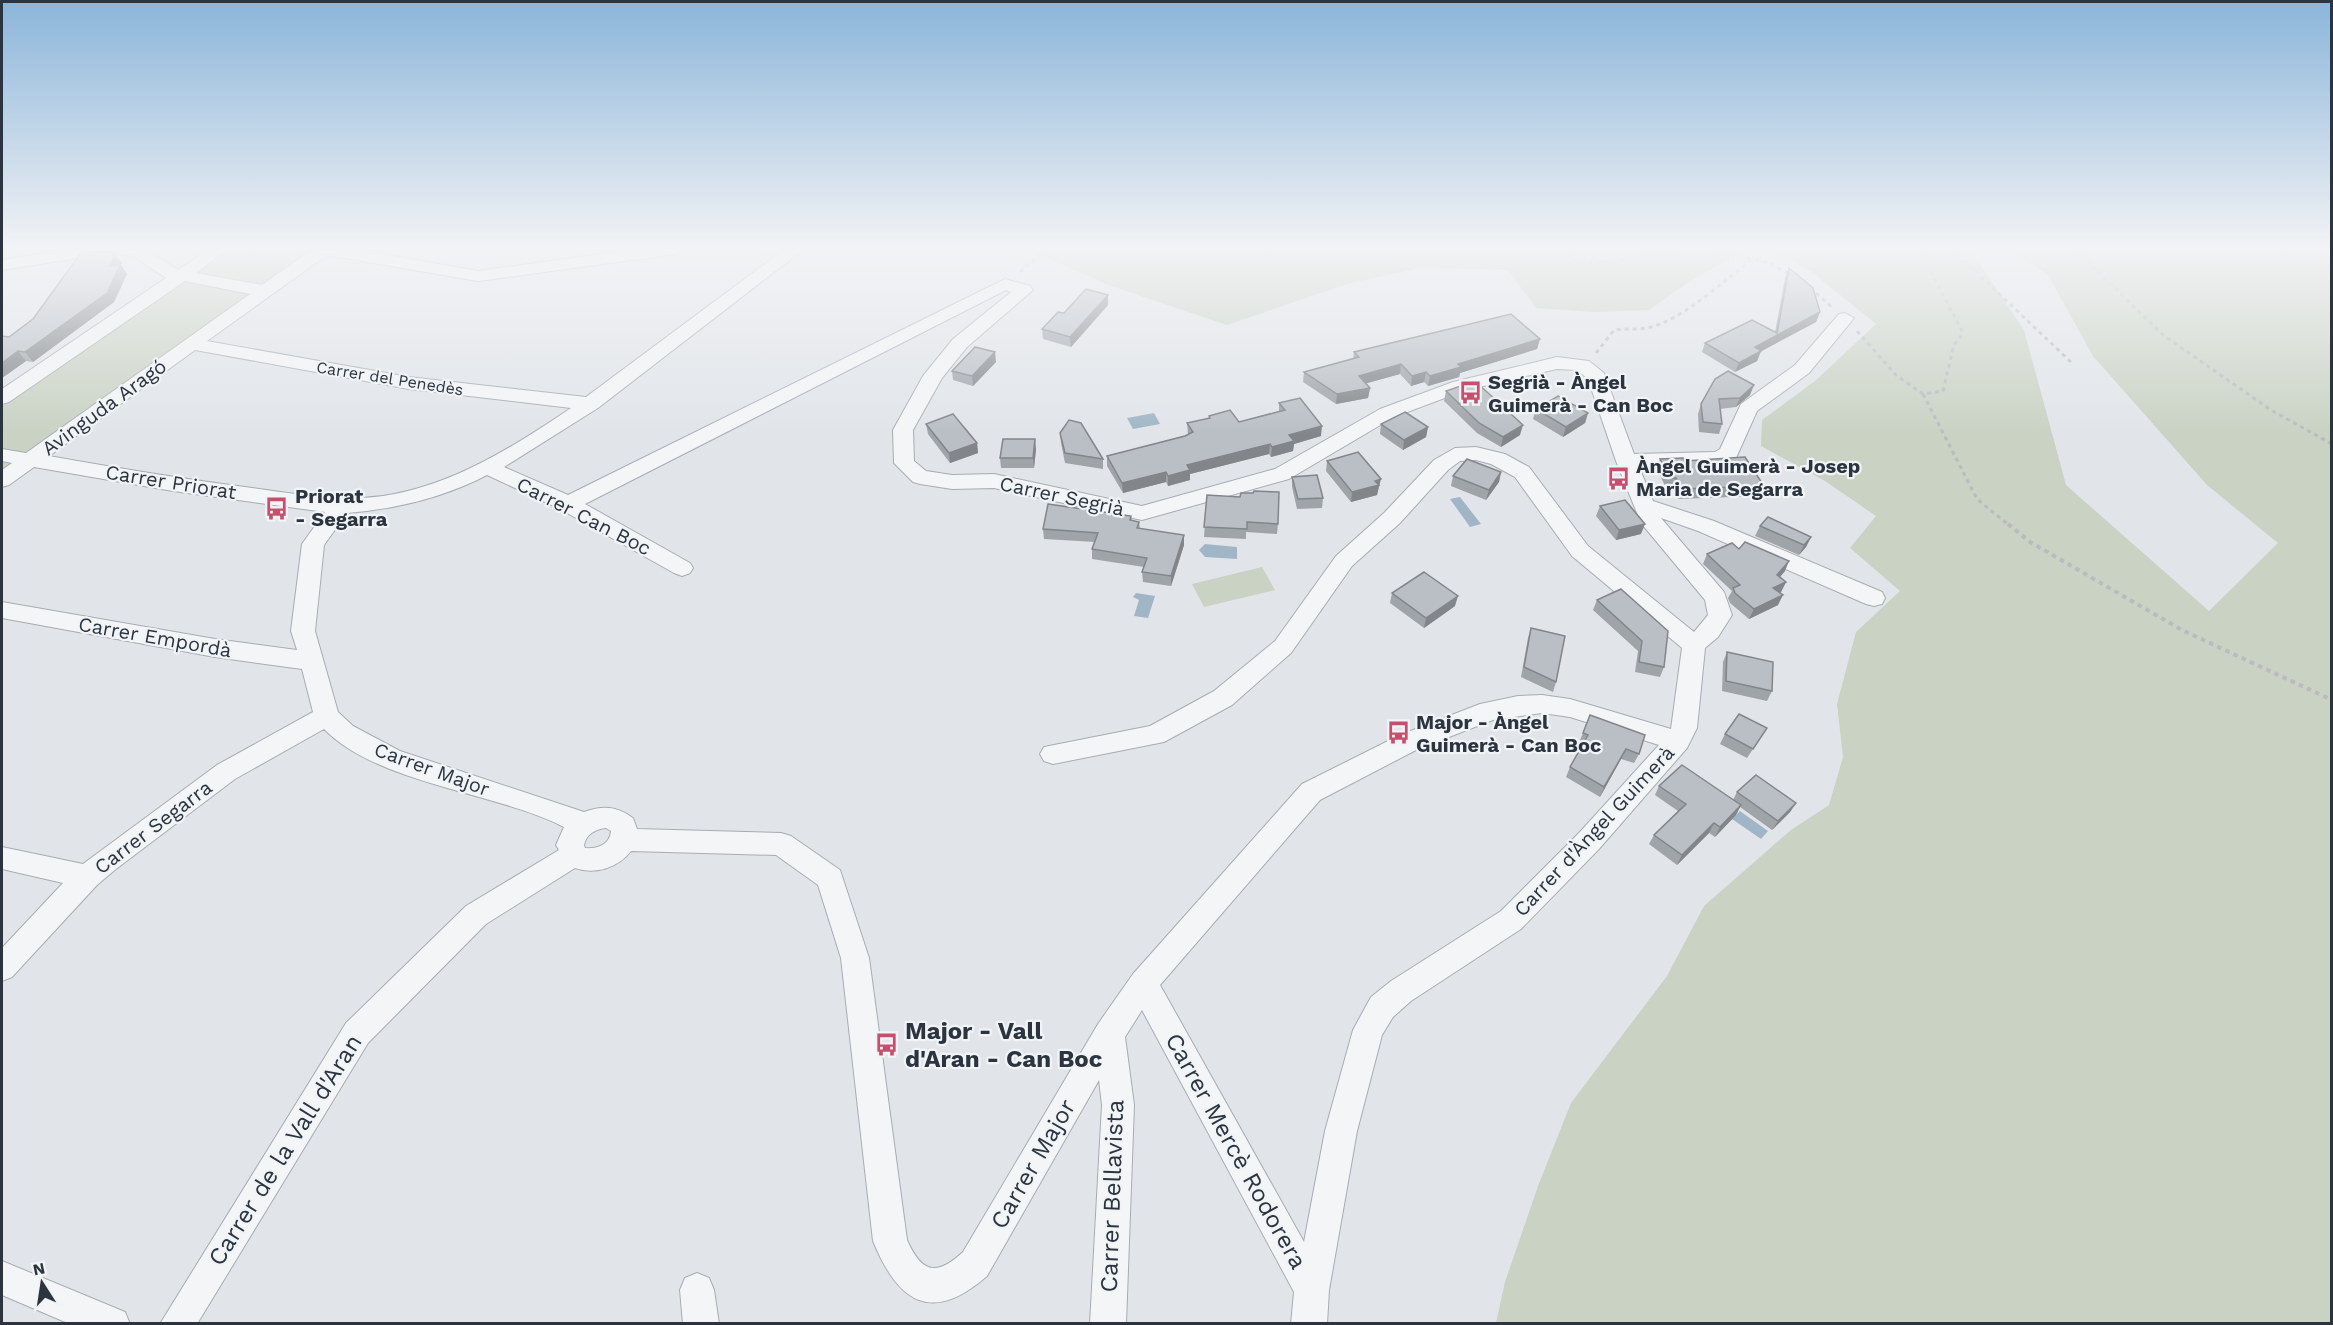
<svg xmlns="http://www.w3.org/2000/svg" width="2333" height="1325" viewBox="0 0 2333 1325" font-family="'Work Sans',sans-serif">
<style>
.green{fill:#c9d2c3}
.water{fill:#a0b6c6}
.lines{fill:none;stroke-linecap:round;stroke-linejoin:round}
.street-casing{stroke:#a7acb3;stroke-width:2}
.path-far1{stroke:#b8bbc0;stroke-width:3;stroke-dasharray:4 4;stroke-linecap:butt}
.path{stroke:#b8bbc0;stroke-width:4;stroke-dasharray:4.5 4.5;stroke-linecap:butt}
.street{fill:#f4f5f7;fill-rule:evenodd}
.wall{fill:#9fa4a9}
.shaded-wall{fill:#82868a}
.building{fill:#b9bfc5;stroke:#82868a;stroke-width:1.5}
.labels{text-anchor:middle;stroke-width:4.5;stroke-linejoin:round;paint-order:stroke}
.far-street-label{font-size:16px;fill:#2b343f;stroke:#f1f4f6}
.poi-label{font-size:20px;font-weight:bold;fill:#2b343f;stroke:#f1f4f6;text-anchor:start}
.street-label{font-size:20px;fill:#2b343f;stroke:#f1f4f6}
.near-poi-label{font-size:24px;font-weight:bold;fill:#2b343f;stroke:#f1f4f6;text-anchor:start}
.near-street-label{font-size:24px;fill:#2b343f;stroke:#f1f4f6}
</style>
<rect width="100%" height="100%" fill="#e1e5e9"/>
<g class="green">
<path d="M231 249H314L2 474V406Z"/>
<path d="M1027 249H1748L1692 280 1649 310 1593 312 1536 308 1508 270 1421 268 1350 283 1227 325 1111 286Z"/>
<path d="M1772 249H1970L2024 330 2066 485 2209 611 2278 543 2207 485 2093 356 2048 275 2010 249H2331V1323H1496L1505 1282 1538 1186 1571 1103 1667 976 1704 906 1791 830 1829 805 1843 757 1837 704 1856 632 1900 591 1850 548 1876 516 1825 481 1761 446 1762 420 1815 381 1876 324 1813 273Z"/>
<path d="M1262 567 1275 590 1204 607 1192 584Z"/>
</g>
<g class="water">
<path d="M1154 413 1160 424 1133 429 1127 418Z"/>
<path d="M1460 497 1481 524 1470 527 1450 499Z"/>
<path d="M1205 544 1237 547V559L1205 557 1199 550Z"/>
<path d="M1136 593 1155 596 1148 618 1134 616 1139 600 1133 597Z"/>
<path d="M1740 811 1768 831 1761 839 1732 819Z"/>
</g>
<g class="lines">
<defs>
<g id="street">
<path d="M71 249H145L178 270 209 249H228L196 273 262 285 313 249H353L478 271 638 249H684L676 254 478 281 327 255 207 341 409 377 586 397 785 249H804L598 408 504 467 568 495 1005 279 1030 286 1033 290 967 347 942 378 913 430 914 461 926 471 952 475 994 474 1142 506 1275 469 1380 409 1453 382 1557 357 1589 361 1604 373 1634 454 1715 452 1720 449 1741 404 1795 365 1839 314 1845 313 1854 318 1809 373 1757 411 1736 458 1718 465 1639 467 1653 501 1714 521 1882 592 1885 598 1882 604 1874 606 1866 604 1698 531 1661 518 1724 592 1732 615 1718 637 1705 648 1697 728 1687 748 1599 849 1521 929 1411 1001 1393 1017 1382 1035 1357 1131 1329 1290 1327 1324H1291L1294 1292 1142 1010 1125 1037 1134 1105 1126 1324H1090L1102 1105 1099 1080 987 1276C931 1325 898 1302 873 1241L841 958 818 885 776 855 631 851C618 868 595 875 575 868L486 924 368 1043 197 1324H160L346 1023 466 906 559 850 556 845 564 827C496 792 378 784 324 729L235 779 116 869 97 885 12 977 2 981V948L63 883 2 869V847L83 864 217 765 313 712 302 669 215 657 2 618V602L215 639 297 650 291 631 302 544 325 512 173 491 34 467 9 485 2 487V470L12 463 2 461V449L26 453 250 294 185 281 9 402 2 404V389L166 278 133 256 114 253 112 250 104 254 2 270V260ZM1006 290 1011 292 953 339 923 376 893 430 894 463 913 482 920 484 952 489 994 488 1142 520 1289 479 1394 417 1466 390 1557 369 1577 370 1588 379 1616 461 1641 523 1705 600 1708 615 1694 632 1588 546 1529 467 1505 454 1476 447 1455 448 1434 460 1384 513 1336 556 1275 641 1214 691 1150 726 1044 747 1040 754 1044 761 1053 764 1164 742 1232 705 1291 653 1352 566 1400 523 1448 470 1460 461 1476 460 1491 464 1515 477 1572 556 1682 648 1671 729 1570 699 1542 695 1518 696 1480 704 1400 735 1302 784 1133 974 1098 1024 963 1252C937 1276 922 1274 907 1240L869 958 840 870 791 836 781 833 637 829 633 818C617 806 603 805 584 812L400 751 353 726 338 712 315 631 324 545 347 513C395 509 443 498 487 475L560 509 674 573 682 576 690 573 693 568 690 563 585 504ZM195 350 409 389 571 408C515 446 452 486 383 496 338 502 296 494 252 488 184 479 116 468 49 456ZM1542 713 1570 717 1659 745 1579 833 1501 911 1391 981 1371 997 1353 1030 1325 1131 1304 1242 1160 985 1320 800 1418 749 1493 720ZM606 828 611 831C610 845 597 849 585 848L584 845C586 834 596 829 606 828Z"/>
<path d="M2 1261 125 1312 130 1324H70L2 1295Z"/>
<path d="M697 1273 709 1278 714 1290 719 1324H683L680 1290 685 1278Z"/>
</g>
</defs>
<use href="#street" class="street-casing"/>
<g class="path-far1">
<path d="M1576 249 1569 259C1609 268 1645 254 1684 250 1707 248 1731 253 1753 259"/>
<path d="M1952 249 2073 364"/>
<path d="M2075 249 2163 335 2271 410 2332 444"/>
<path d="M1020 272 1047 249"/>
<path d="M1810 288 1832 307"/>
<path d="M1857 331 1896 375 1923 394 1943 391 1954 345 1963 333 1919 249"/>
<path d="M1596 353 1614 330C1625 328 1636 330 1647 328 1682 321 1724 280 1753 259L1770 263 1789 274"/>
<path d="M1923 394 1977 499 2010 526"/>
</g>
<path class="path" d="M2008 524 2030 542 2182 630 2332 700"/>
<use href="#street" class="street"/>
</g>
<g class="wall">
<path d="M122 263 121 265 127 274 114 302 33 362 26 361 2 378V336L9 337 33 319Z"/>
<path d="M1789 268 1820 312 1816 322 1761 351 1757 361 1735 372 1702 352 1705 343 1775 332 1785 278Z"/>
<path d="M1108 305 1071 347 1043 339 1042 329Z"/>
<path d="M1540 339 1537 349 1460 373 1459 377 1428 386 1424 382 1411 386 1400 374 1366 383 1370 388 1368 398 1336 404 1303 382 1304 372 1353 359 1354 352Z"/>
<path d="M996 362 973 386 953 380 952 371Z"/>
<path d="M1715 379 1750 395 1736 407 1720 409 1722 424 1719 434 1699 432 1698 414 1701 404Z"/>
<path d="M1446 391 1520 435 1501 447 1477 433 1444 401Z"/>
<path d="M1279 403 1321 436 1294 444 1293 451 1271 457 1269 454 1190 474V480L1168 486 1166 482 1123 493 1107 466V456L1188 435 1187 423 1209 418V416L1239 422 1279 411Z"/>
<path d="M1536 409 1588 413 1585 423 1563 437 1533 419Z"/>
<path d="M926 424 977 443 978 453 950 463 928 434Z"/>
<path d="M1381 424 1428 427 1426 437 1403 450 1380 434Z"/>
<path d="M1060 433 1103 459V469L1065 463 1061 443Z"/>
<path d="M1036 449 1034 468H1001L1000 458Z"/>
<path d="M1660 459 1684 461 1764 486 1759 496 1678 499 1672 488H1666L1657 469Z"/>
<path d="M1327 461 1379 489H1378L1377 495 1351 502 1326 471Z"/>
<path d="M1501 472 1499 482 1486 500 1451 486 1453 476Z"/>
<path d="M1292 477 1323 498 1322 508 1297 509 1292 487Z"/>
<path d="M1207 495 1278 524 1277 534 1246 532V539L1204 537Z"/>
<path d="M1600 506 1641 534 1616 540 1596 516Z"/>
<path d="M1131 516 1132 521 1139 522 1140 529 1184 545 1171 586 1143 582 1142 572 1144 567 1092 559V549L1095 542 1044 539 1043 529Z"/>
<path d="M1760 526 1811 537 1806 547 1799 555 1755 536Z"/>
<path d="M1739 549 1785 571 1780 576 1786 582 1781 592 1779 593 1778 605 1749 619 1730 603 1728 598 1732 591 1703 564 1707 554Z"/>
<path d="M1621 589 1664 667 1660 677 1635 672 1638 651 1593 610 1597 600Z"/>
<path d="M1392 593 1455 606 1424 628 1390 603Z"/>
<path d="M1531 628 1556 682 1553 692 1521 677 1528 638Z"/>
<path d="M1727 652 1772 691 1767 701 1722 691 1723 662Z"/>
<path d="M1590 715 1639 754 1634 763 1621 759 1600 797 1566 777 1570 767 1583 744 1579 743Z"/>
<path d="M1725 734 1761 737 1747 758 1720 744Z"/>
<path d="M1659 786 1733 800 1737 792 1796 803 1790 812 1772 830 1740 807 1736 815 1715 837 1709 833 1677 865 1649 844 1654 835 1678 811 1655 795Z"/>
</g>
<g class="shaded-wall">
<path d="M115 254 122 263 121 265 127 274 114 302 33 362 25 352 110 266Z"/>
<path d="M1108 295V305L1071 347 1070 337Z"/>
<path d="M1820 312 1816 322 1760 352 1761 351 1757 361 1735 372 1739 363 1755 347Z"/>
<path d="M1540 339 1537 349 1460 373 1459 377 1428 386 1430 376 1458 364Z"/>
<path d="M18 351 26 361 2 378V363Z"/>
<path d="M995 352 996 362 973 386 972 376Z"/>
<path d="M1401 364 1400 374 1357 386 1359 376Z"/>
<path d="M1426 372 1424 382 1411 386 1412 376Z"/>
<path d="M1754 385 1750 395 1736 407 1740 398Z"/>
<path d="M1370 388 1368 398 1336 404 1337 394Z"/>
<path d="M1588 413 1585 423 1563 437 1566 427Z"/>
<path d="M1523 425 1520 435 1501 447 1503 437Z"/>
<path d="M1322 426 1321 436 1294 444 1293 451 1271 457 1272 447 1289 435Z"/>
<path d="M1428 427 1426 437 1403 450 1404 440Z"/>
<path d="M1035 439 1036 449 1034 468 1033 458Z"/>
<path d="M977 443 978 453 950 463 949 453Z"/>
<path d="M1270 444 1269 454 1190 474V480L1168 486V476L1187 465Z"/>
<path d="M1166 472V482L1123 493 1122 483Z"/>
<path d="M1501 472 1499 482 1486 500 1489 490Z"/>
<path d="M1381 479 1377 495 1351 502 1352 492 1375 481Z"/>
<path d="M1645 524 1641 534 1616 540 1619 530Z"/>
<path d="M1184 535V545L1171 586V576Z"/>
<path d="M1811 537 1806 547 1799 555 1804 545Z"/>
<path d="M1789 561 1785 571 1773 585 1777 575Z"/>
<path d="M1786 582 1781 592 1768 598 1773 588Z"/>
<path d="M1783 595 1778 605 1749 619 1754 609Z"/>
<path d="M1458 596 1455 606 1424 628 1426 618Z"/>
<path d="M1626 749 1621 759 1600 797 1604 787Z"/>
<path d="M1796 803 1790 812 1772 830 1778 821Z"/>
<path d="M1741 805 1736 815 1715 837 1720 827Z"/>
<path d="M1714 823 1709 833 1677 865 1682 855Z"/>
</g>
<g class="building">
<path d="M104 251 115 254 110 266 120 265 107 293 25 352 18 351 2 363V336L9 337 33 319 81 253Z"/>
<path d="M1789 268 1813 288 1820 312 1755 347 1761 351 1739 363 1705 343 1752 320 1777 333Z"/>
<path d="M1086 289 1108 295 1070 337 1042 329 1058 312 1064 313Z"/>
<path d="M1511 314 1540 339 1458 364 1461 367 1430 376 1426 372 1412 376 1401 364 1359 376 1370 388 1337 394 1304 372 1359 357 1354 352Z"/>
<path d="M975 347 995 352 972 376 952 371Z"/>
<path d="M1728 371 1754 385 1740 398 1719 399 1722 424 1703 422 1701 404 1715 379Z"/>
<path d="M1475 381 1523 425 1503 437 1479 423 1446 391Z"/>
<path d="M1558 396 1588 413 1566 427 1536 409Z"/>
<path d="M1300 398 1322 426 1289 435 1294 441 1272 447 1270 444 1187 465 1190 470 1168 476 1166 472 1122 483 1107 456 1185 436 1193 432 1187 423 1210 418 1209 416 1230 410 1239 422 1285 410 1279 403Z"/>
<path d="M1405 412 1428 427 1404 440 1381 424Z"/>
<path d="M953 414 977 443 949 453 926 424Z"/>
<path d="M1069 420 1081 423 1103 459 1065 453 1060 433Z"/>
<path d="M1003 439H1035L1033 458H1000Z"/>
<path d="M1358 452 1381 479 1375 481 1379 485 1352 492 1327 461Z"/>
<path d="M1745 457 1764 486 1681 489 1676 478H1670L1660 459 1683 458 1684 461Z"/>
<path d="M1467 459 1501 472 1489 490 1453 476Z"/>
<path d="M1317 475 1323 498 1298 499 1292 477Z"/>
<path d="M1254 491 1279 492 1278 524 1247 522V529L1204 527 1207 495 1240 497 1241 493H1253Z"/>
<path d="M1625 500 1645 524 1619 530 1600 506Z"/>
<path d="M1048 504 1131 516 1130 520 1139 522 1137 528 1184 535 1171 576 1142 572 1147 558 1092 549 1098 533 1043 529Z"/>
<path d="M1768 517 1811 537 1804 545 1760 526Z"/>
<path d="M1745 542 1789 561 1777 575 1786 582 1773 588 1783 595 1754 609 1735 593 1733 588 1740 585 1707 554 1732 543 1739 549Z"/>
<path d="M1424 572 1458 596 1426 618 1392 593Z"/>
<path d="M1621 589 1668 631 1664 667 1639 662 1642 641 1597 600Z"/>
<path d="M1531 628 1565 636 1556 682 1524 667Z"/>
<path d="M1727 652 1773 662 1772 691 1726 681Z"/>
<path d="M1739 714 1767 728 1753 749 1725 734Z"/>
<path d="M1590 715 1645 735 1639 754 1626 749 1604 787 1570 767 1588 735 1583 733Z"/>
<path d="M1682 765 1741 805 1720 827 1714 823 1682 855 1654 835 1686 804 1659 786Z"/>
<path d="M1756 775 1796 803 1778 821 1737 792Z"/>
</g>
<linearGradient id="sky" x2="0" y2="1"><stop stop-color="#8bb5da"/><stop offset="0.57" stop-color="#f2f3f5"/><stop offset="1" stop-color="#f2f3f5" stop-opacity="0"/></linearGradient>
<rect width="2333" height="435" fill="url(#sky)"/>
<defs>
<symbol id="bus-bare" viewBox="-9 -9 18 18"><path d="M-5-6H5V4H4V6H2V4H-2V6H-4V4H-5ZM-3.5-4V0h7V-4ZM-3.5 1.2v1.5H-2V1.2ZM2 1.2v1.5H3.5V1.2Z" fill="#c3516e" stroke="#f1f4f6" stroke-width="2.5" paint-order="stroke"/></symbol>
</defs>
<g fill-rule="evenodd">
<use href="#bus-bare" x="1454" y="376" width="33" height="33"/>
<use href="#bus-bare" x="1602" y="462" width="33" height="33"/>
<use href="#bus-bare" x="260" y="492" width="33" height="33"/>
<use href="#bus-bare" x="1382" y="716" width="33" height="33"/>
<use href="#bus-bare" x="870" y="1028" width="33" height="33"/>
</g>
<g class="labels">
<g class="far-street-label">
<text transform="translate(390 378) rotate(9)" y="6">Carrer del Penedès</text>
</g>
<g class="poi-label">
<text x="1488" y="389">Segrià - Àngel<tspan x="1488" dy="23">Guimerà - Can Boc</tspan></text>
<text x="1636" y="473">Àngel Guimerà - Josep<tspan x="1636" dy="23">Maria de Segarra</tspan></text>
<text x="295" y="503">Priorat<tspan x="295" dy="23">- Segarra</tspan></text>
<text x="1416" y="729">Major - Àngel<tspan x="1416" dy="23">Guimerà - Can Boc</tspan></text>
</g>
<g class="street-label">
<text transform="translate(104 407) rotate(-36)" y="7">Avinguda Aragó</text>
<text transform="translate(171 482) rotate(9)" y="7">Carrer Priorat</text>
<text transform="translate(1062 496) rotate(12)" y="7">Carrer Segrià</text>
<text transform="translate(584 516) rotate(27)" y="7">Carrer Can Boc</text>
<text transform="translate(155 637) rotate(10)" y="7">Carrer Empordà</text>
<text transform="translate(432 769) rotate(20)" y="7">Carrer Major</text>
<text transform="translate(153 827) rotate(-37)" y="7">Carrer Segarra</text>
<text transform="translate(1594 831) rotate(-47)" y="7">Carrer d'Àngel Guimerà</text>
</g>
<g class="near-poi-label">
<text x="905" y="1039">Major - Vall<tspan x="905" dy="28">d'Aran - Can Boc</tspan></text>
</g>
<g class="near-street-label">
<text transform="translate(285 1150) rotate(-58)" y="8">Carrer de la Vall d'Aran</text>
<text transform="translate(1236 1151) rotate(61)" y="8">Carrer Mercè Rodorera</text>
<text transform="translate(1033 1164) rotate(-60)" y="8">Carrer Major</text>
<text transform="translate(1112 1196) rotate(-88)" y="8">Carrer Bellavista</text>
</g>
</g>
<rect width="2333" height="1325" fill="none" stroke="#2b343f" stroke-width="6"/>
<g transform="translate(42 1283) rotate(348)" stroke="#f1f4f6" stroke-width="4.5" paint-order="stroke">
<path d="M0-4.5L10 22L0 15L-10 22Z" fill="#2b343f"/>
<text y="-9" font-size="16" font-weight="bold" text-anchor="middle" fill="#2b343f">N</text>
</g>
</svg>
